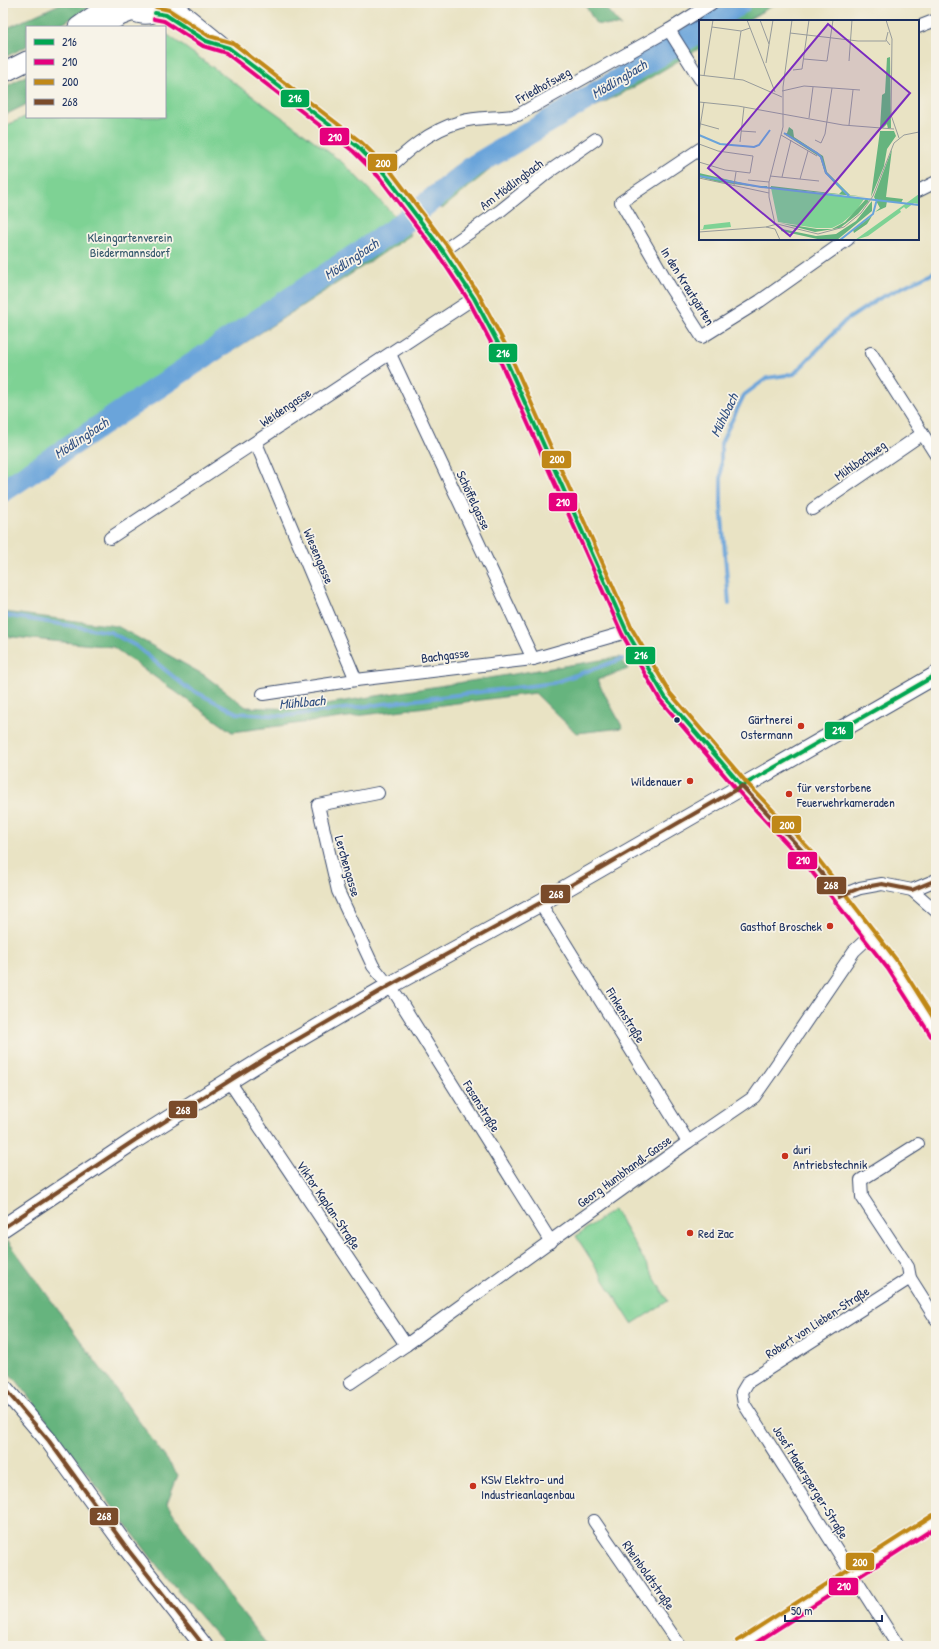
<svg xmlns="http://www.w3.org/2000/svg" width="939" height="1649" viewBox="0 0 939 1649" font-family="'Patrick Hand',sans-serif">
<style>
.green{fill:#7ed294;stroke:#4c8079}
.forest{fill:#66b47e;stroke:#40726e}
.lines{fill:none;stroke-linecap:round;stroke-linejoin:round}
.stream{stroke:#6aa4da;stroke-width:4}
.river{stroke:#6aa4da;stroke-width:23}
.street-casing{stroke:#3a4a6d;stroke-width:14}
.secondary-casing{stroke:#3a4a6d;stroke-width:19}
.primary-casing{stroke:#3a4a6d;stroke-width:21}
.street{stroke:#fff;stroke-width:12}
.secondary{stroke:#fff;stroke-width:17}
.primary{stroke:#fff;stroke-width:19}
.bus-1-casing{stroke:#f7f3e8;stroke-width:7}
.bus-2-casing{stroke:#f7f3e8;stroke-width:7}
.bus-3-casing{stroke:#f7f3e8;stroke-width:7}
.bus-4-casing{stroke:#f7f3e8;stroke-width:7}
.bus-1{stroke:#00a651;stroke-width:4}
.bus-2{stroke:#e5007d;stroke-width:4}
.bus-3{stroke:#c08818;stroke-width:4}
.bus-4{stroke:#7a4b2a;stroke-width:4}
.bus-dot{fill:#1b2f5e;stroke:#f7f3e8;stroke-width:1.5}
.poi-dot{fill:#c8321e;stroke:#f7f3e8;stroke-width:1.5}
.labels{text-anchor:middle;stroke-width:3.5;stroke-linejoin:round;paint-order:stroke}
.street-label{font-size:13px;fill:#1b2f5e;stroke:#f7f3e8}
.park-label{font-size:13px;fill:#34586c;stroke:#f7f3e8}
.poi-label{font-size:13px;fill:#1b2f5e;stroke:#f7f3e8;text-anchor:start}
.water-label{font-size:14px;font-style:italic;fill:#335283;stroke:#f7f3e8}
.inset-river{fill:none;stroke:#6aa4da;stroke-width:2}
.inset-road{fill:none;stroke:#979b9b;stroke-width:1}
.view{fill:#7b2cbf;fill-opacity:0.15;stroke:#7b2cbf;stroke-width:2}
.inset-edge{fill:none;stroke:#1b2f5e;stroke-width:2}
.line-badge{stroke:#f7f3e8;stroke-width:1.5}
.badge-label{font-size:11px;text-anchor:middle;font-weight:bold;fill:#fff}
</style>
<rect width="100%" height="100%" fill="#f7f3e8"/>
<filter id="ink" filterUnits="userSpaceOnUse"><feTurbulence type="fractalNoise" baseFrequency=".025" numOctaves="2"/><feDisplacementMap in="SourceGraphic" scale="8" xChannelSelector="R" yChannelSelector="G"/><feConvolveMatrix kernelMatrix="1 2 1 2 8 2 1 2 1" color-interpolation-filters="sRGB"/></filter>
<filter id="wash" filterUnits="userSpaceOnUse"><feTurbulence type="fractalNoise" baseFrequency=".012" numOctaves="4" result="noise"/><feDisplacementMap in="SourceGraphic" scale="16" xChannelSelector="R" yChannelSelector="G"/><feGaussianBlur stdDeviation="0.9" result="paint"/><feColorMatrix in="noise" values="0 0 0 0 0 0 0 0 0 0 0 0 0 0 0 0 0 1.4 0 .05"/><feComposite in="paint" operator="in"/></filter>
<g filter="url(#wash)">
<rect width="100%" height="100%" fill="#e9e3c4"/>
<g class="green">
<path d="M165 33 301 131 343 163 395 216 301 283 3 481V127L27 116 165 117Z"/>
<path d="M614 1209 668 1301 632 1324 576 1236Z"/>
</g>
<g class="forest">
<path d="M62 3 95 4 57 27H27V46L3 58V30Z"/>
<path d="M584 3H601L621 26 596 24Z"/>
<path d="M726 3H777L746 21H700V48L638 85 521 144 442 209 425 191 455 167 647 55Z"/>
<path d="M27 75V104L3 116V88Z"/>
<path d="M395 216 411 235 3 500V481L301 283Z"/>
<path d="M3 612 117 626 204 675 246 707 295 709 620 657 628 669 597 680 623 728 576 733 535 693 232 732 113 647 3 636Z"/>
<path d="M8 1241 178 1475 167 1504 234 1603 268 1646H226L169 1581 17 1381 3 1368V1243Z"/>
</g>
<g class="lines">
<g class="stream">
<path d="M729 604 721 505V443L744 395 767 378 794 374 845 321 880 298 936 271"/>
<path d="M3 615 110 632 136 646 186 687 237 713 285 716 553 683 622 659"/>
</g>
<g class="river">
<path d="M714 21 740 3"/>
<path d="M3 491 396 228 474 166 700 31"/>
</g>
</g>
</g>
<g filter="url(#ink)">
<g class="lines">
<defs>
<g id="street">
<path d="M174 3 233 51 357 146 384 173 443 251 474 298 501 349 627 632 665 697 742 786 810 859 893 966 936 1033"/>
<path d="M155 13 166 15 206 41 223 46"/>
<path d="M918 27 936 20"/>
<path d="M669 30 700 79"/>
<path d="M700 149 621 202 670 287 702 337 760 301 848 239"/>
<path d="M384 173C405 152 430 130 460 122 478 116 499 119 518 115L669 30 712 3"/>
<path d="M918 191 936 182"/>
<path d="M443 251 500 211 547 173 596 139"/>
<path d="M871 353 936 455"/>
<path d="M390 354 533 659"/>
<path d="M256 443 356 680"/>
<path d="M813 509 922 434"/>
<path d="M110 538 474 298"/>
<path d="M263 694 356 680 533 659 627 632"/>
<path d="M378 793 318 805 338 891 373 966 397 996 551 1242"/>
<path d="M912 890 936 911"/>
<path d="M840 896 860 888 882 884 912 890 936 880"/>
<path d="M540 903 688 1142"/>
<path d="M229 1081 406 1345"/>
<path d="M918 1144 861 1180 862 1197 908 1267 910 1278 936 1319"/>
<path d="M350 1383 406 1345 688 1142 754 1097 775 1067 854 951 870 936"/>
<path d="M594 1521 680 1646"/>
<path d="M740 1646 936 1520"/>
<path d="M898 1646 744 1404 742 1392 748 1382 910 1278"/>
</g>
<g id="secondary">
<path d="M3 1228 135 1140 269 1056 389 986 540 903 936 675"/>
<path d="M3 1387 49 1441 129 1551 204 1646"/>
</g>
<g id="primary">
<path d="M125 3C135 18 156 18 166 3"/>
<path d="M78 27 112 3"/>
<path d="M100 27 120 16 133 11"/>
<path d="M3 73 27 61"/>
</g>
</defs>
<use href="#street" class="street-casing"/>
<use href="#secondary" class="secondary-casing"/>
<use href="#primary" class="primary-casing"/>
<use href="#street" class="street"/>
<use href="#secondary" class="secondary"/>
<use href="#primary" class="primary"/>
<defs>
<g id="bus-1">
<path d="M155 13 166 15 206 41 229 48 357 146 384 173 443 251 474 298 501 349 627 632 665 697 742 786"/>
<path d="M742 786 936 675"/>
</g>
<g id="bus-2">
<path d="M154 19 164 21 203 46 226 53 353 151 379 177 438 254 469 301 496 352 622 634 660 700 737 790 805 863 888 969 931 1036"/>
<path d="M751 1646 936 1527"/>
</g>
<g id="bus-3">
<path d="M156 7 169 10 209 36 233 43 361 142 389 169 448 247 479 295 506 346 632 629 670 693 746 782 815 855 898 962 936 1022"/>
<path d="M737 1641 933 1515"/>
</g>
<g id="bus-4">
<path d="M742 786 810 859 840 896"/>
<path d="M840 896 860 888 882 884 912 890 936 880"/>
<path d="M3 1228 135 1140 269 1056 389 986 540 903 742 786"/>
<path d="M3 1387 49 1441 129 1551 204 1646"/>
</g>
</defs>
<use href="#bus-1" class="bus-1-casing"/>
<use href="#bus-2" class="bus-2-casing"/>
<use href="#bus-3" class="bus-3-casing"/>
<use href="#bus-4" class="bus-4-casing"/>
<use href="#bus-1" class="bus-1"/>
<use href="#bus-2" class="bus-2"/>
<use href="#bus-3" class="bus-3"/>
<use href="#bus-4" class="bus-4"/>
</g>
</g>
<circle class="bus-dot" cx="677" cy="720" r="3.5"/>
<g class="poi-dot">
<circle cx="801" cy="726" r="4"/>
<circle cx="690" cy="781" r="4"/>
<circle cx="789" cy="794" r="4"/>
<circle cx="830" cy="926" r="4"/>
<circle cx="785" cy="1156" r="4"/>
<circle cx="690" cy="1233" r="4"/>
<circle cx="473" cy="1486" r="4"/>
</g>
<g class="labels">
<g class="street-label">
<text transform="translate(543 85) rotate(-29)" y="5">Friedhofsweg</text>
<text transform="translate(511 184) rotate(-37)" y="5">Am Mödlingbach</text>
<text transform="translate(688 286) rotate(58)" y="5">In den Krautgärten</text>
<text transform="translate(285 407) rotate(-34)" y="5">Weidengasse</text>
<text transform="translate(860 460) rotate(-35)" y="5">Mühlbachweg</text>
<text transform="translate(474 500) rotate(65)" y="5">Schöffelgasse</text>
<text transform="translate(319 556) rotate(67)" y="5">Wiesengasse</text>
<text transform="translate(445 655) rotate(-7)" y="5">Bachgasse</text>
<text transform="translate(348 866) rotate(74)" y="5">Lerchengasse</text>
<text transform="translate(626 1015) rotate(58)" y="5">Finkenstraße</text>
<text transform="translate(482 1106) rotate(58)" y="5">Fasanstraße</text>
<text transform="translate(624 1171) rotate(-36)" y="5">Georg Humbhandl-Gasse</text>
<text transform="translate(329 1205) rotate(56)" y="5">Viktor Kaplan-Straße</text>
<text transform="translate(817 1322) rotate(-33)" y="5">Robert von Lieben-Straße</text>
<text transform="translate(811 1482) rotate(58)" y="5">Josef Madersperger-Straße</text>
<text transform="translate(649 1575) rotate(55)" y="5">Rheinboldtstraße</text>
</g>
<g class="park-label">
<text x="130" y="242">Kleingartenverein<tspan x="130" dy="15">Biedermannsdorf</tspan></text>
</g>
<g class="poi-label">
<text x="793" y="724" text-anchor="end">Gärtnerei<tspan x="793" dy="15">Ostermann</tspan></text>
<text x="682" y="786" text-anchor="end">Wildenauer</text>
<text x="797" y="792">für verstorbene<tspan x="797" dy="15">Feuerwehrkameraden</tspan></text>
<text x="822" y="931" text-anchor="end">Gasthof Broschek</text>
<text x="793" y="1154">duri<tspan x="793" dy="15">Antriebstechnik</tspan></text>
<text x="698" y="1238">Red Zac</text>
<text x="481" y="1484">KSW Elektro- und<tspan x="481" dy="15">Industrieanlagenbau</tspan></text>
</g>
<g class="water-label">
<text transform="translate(619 79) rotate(-31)" y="5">Mödlingbach</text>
<text transform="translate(351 259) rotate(-34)" y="5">Mödlingbach</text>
<text transform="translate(724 415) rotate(-64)" y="5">Mühlbach</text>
<text transform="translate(81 438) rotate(-34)" y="5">Mödlingbach</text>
<text transform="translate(302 702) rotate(-5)" y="5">Mühlbach</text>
</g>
</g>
<g transform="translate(699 20)">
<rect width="220" height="220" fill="#e9e3c4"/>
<path d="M72 168 85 169 165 179 157 191 143 203 133 208H117L79 202ZM220 174V184L215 183 207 189 205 187 201 190 202 192 169 216 156 220ZM31 202 32 207 0 210 4 209 5 205Z" fill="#7ed294"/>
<path d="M191 37 192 108 189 109 188 104 184 108H181L183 75 186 73 188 38ZM90 107 94 110 95 117 124 136 128 152 151 175 167 177 72 168V166L140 174 143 171 126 153 121 137 85 114 88 113ZM181 111H195L197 116 188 129 185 146 172 177ZM193 129 187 177 204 179 202 183 188 181 187 187 176 192 181 188 175 177ZM0 153 56 166H68V168L19 162 0 157ZM167 179 170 181 159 194 141 208 116 212 81 203 118 209H133L146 202ZM173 181V191L138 220H123L82 211 83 209 117 216 137 214 157 201ZM173 196 168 204 155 213 154 210Z" fill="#66b47e"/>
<path class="inset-river" d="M85 113 118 133 122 137 127 153 150 176M0 115 21 124 55 127 60 125 71 110M0 156 62 167 220 185M141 220 174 194 178 179"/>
<path class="inset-road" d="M48 0 76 72M61 0 70 24M187 0 193 19 192 95 200 118M13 7 42 11 51 8M189 12 187 20 191 25M91 13 159 21H187M105 39 128 41 134 0M150 41 153 0M67 43 74 0M94 50 103 49 110 0M0 55 44 60 83 77M5 56 14 0M35 59 42 11M83 71 105 66 161 70M0 82 39 86 144 105 195 109M110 98 114 67M2 104 20 109M150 105 154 70M42 111 57 112M0 113 5 82M82 115 118 136M116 120 122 123 126 114 133 68M41 122 45 87M0 124 19 131 54 136 51 153 26 150 0 142M71 156 120 161M83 157 92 120M0 158 70 173M101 159 109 131M49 160 70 162M35 165 37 152M76 204 70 177V162L84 107V67L93 0M67 207 78 204 119 214 145 207 162 193 174 176 195 123 205 115 220 112M0 212 67 207 76 209 81 220"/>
<path class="view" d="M129 4 211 73 91 216 9 148Z"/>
<rect width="220" height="220" class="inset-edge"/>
</g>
<g class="line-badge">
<rect x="280" y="89" width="30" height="19" rx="4" fill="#00a651"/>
<rect x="319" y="127" width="31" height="19" rx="4" fill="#e5007d"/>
<rect x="367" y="153" width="31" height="19" rx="4" fill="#c08818"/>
<rect x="488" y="343" width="30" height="20" rx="4" fill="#00a651"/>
<rect x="541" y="450" width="31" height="19" rx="4" fill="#c08818"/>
<rect x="548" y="492" width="30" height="20" rx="4" fill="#e5007d"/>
<rect x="625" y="646" width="31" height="19" rx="4" fill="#00a651"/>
<rect x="824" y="721" width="30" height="19" rx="4" fill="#00a651"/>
<rect x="771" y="815" width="31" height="19" rx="4" fill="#c08818"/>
<rect x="787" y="851" width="31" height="19" rx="4" fill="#e5007d"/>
<rect x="816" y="876" width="31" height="19" rx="4" fill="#7a4b2a"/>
<rect x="540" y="884" width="31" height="20" rx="4" fill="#7a4b2a"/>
<rect x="168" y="1100" width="30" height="19" rx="4" fill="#7a4b2a"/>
<rect x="89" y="1507" width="30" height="19" rx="4" fill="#7a4b2a"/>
<rect x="845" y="1552" width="30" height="19" rx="4" fill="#c08818"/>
<rect x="828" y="1577" width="31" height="19" rx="4" fill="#e5007d"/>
</g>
<g class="badge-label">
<text x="295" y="102">216</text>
<text x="335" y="141">210</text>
<text x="383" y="167">200</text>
<text x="503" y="357">216</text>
<text x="557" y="463">200</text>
<text x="563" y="506">210</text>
<text x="641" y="659">216</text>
<text x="839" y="734">216</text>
<text x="787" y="829">200</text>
<text x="803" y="864">210</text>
<text x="831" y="889">268</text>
<text x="556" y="898">268</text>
<text x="183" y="1114">268</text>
<text x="104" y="1520">268</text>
<text x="860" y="1566">200</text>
<text x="844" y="1590">210</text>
</g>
<rect width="939" height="1649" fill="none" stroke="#f7f3e8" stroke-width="16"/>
<rect x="26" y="26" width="140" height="92" fill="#f7f3e8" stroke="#9fa5b1"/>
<rect x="34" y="39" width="20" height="6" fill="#00a651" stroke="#9fa5b1"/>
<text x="62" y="46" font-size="12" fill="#1b2f5e">216</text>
<rect x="34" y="59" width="20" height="6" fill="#e5007d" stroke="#9fa5b1"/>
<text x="62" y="66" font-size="12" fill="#1b2f5e">210</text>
<rect x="34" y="79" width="20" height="6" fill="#c08818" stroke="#9fa5b1"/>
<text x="62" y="86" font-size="12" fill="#1b2f5e">200</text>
<rect x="34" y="99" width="20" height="6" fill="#7a4b2a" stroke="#9fa5b1"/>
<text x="62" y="106" font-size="12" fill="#1b2f5e">268</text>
<path d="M785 1615v6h97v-6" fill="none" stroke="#1b2f5e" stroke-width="2"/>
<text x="791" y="1615" font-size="12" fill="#1b2f5e" stroke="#f7f3e8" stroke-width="3" paint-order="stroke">50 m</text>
</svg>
